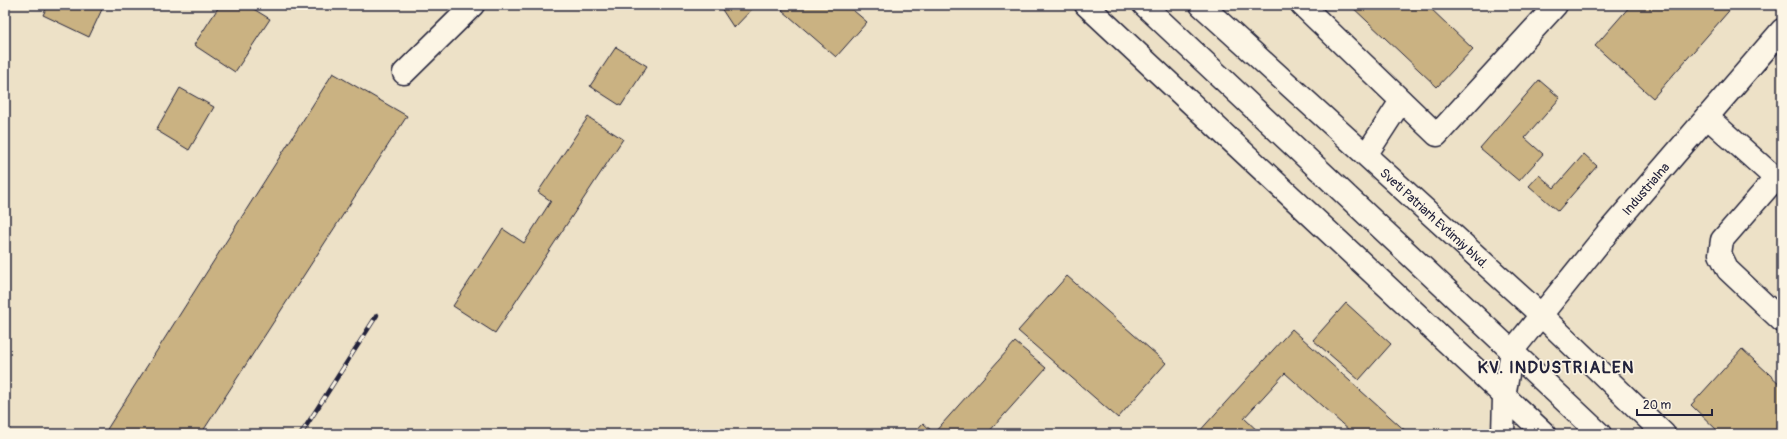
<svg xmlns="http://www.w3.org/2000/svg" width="1787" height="439" viewBox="0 0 1787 439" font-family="Pangolin,sans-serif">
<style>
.built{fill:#ede1c7}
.building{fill:#cab282;stroke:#22223b}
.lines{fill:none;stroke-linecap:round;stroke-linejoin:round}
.minor-casing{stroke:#22223b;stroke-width:25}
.major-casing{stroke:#22223b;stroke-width:25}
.minor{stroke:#fcf5e5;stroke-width:22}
.major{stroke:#fcf5e5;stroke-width:22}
.rail-casing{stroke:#22223b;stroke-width:4.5}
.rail{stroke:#fcf5e5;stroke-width:3;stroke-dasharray:9;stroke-linecap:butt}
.labels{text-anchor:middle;stroke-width:3.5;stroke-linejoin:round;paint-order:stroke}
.street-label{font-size:13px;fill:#22223b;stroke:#fcf5e5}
.district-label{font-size:17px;font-weight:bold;letter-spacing:1px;fill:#22223b;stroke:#fcf5e5}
</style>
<rect width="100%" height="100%" fill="#fcf5e5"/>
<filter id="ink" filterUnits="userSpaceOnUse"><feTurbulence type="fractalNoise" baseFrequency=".025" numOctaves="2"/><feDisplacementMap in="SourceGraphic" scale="8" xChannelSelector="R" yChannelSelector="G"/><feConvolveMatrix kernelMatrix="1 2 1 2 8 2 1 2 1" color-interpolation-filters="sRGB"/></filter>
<g filter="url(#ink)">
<rect class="built" x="5" y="5" width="1777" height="429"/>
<g class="building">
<path d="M48 5H104L89 37 43 15Z"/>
<path d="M220 5H247L270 19 235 72 194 45Z"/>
<path d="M719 5H756L734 28Z"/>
<path d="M787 5H847L867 22 836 57 782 10Z"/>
<path d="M1350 5H1427L1473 49 1437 87Z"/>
<path d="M1631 5H1734L1653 98 1595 46Z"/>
<path d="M616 47 647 66 621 106 590 86Z"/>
<path d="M333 73 407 116 201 434H104Z"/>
<path d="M1539 80 1560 98 1525 138 1543 154 1519 181 1480 148Z"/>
<path d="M180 88 214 107 189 150 156 130Z"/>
<path d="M588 117 623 139 495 333 453 306 503 229 524 243 551 201 538 192Z"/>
<path d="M1584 154 1597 166 1558 211 1529 186 1539 175 1554 188Z"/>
<path d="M1067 276 1166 363 1118 418 1018 331Z"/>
<path d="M1346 303 1391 344 1359 380 1313 340Z"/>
<path d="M1292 329 1409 434H1349L1351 432 1285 373 1244 418 1261 434H1197Z"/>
<path d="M1015 342 1046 368 987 434H913L923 423 934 433Z"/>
<path d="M1742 349 1782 386V434H1721L1691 405Z"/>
</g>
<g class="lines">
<defs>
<g id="minor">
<path d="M1086 5 1545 434"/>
<path d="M1302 5 1437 135 1556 5"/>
<path d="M404 73 473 5"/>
<path d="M1707 117 1782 184"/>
<path d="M1366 155 1401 101"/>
<path d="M1775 179 1722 240 1720 254 1728 270 1782 321"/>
<path id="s1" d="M1503 434 1504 397 1512 351 1608 232 1782 30"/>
</g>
<g id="major">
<path d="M1144 5 1600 434"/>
<path id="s2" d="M1201 5 1541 315 1664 434"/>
</g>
</defs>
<use href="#minor" class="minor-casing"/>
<use href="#major" class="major-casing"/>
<use href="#minor" class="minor"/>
<use href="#major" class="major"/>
<defs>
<path id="rail" d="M301 434 377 315"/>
</defs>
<use href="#rail" class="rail-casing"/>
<use href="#rail" class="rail"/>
</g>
</g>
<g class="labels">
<g class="street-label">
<text dy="5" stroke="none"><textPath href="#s1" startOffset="294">Industrialna</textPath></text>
<text dy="5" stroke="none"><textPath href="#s2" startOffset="316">Sveti Patriarh Evtimiy blvd.</textPath></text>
</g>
<g class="district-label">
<text x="1556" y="373">KV. INDUSTRIALEN</text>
</g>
</g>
<rect width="1787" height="439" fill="none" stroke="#fcf5e5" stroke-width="20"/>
<rect x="10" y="10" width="1767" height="419" fill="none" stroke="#22223b" stroke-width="1.5" filter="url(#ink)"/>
<path d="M1637 409v6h75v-6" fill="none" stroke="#22223b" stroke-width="2"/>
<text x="1643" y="409" font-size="12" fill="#22223b" stroke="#fcf5e5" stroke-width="3" paint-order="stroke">20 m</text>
</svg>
